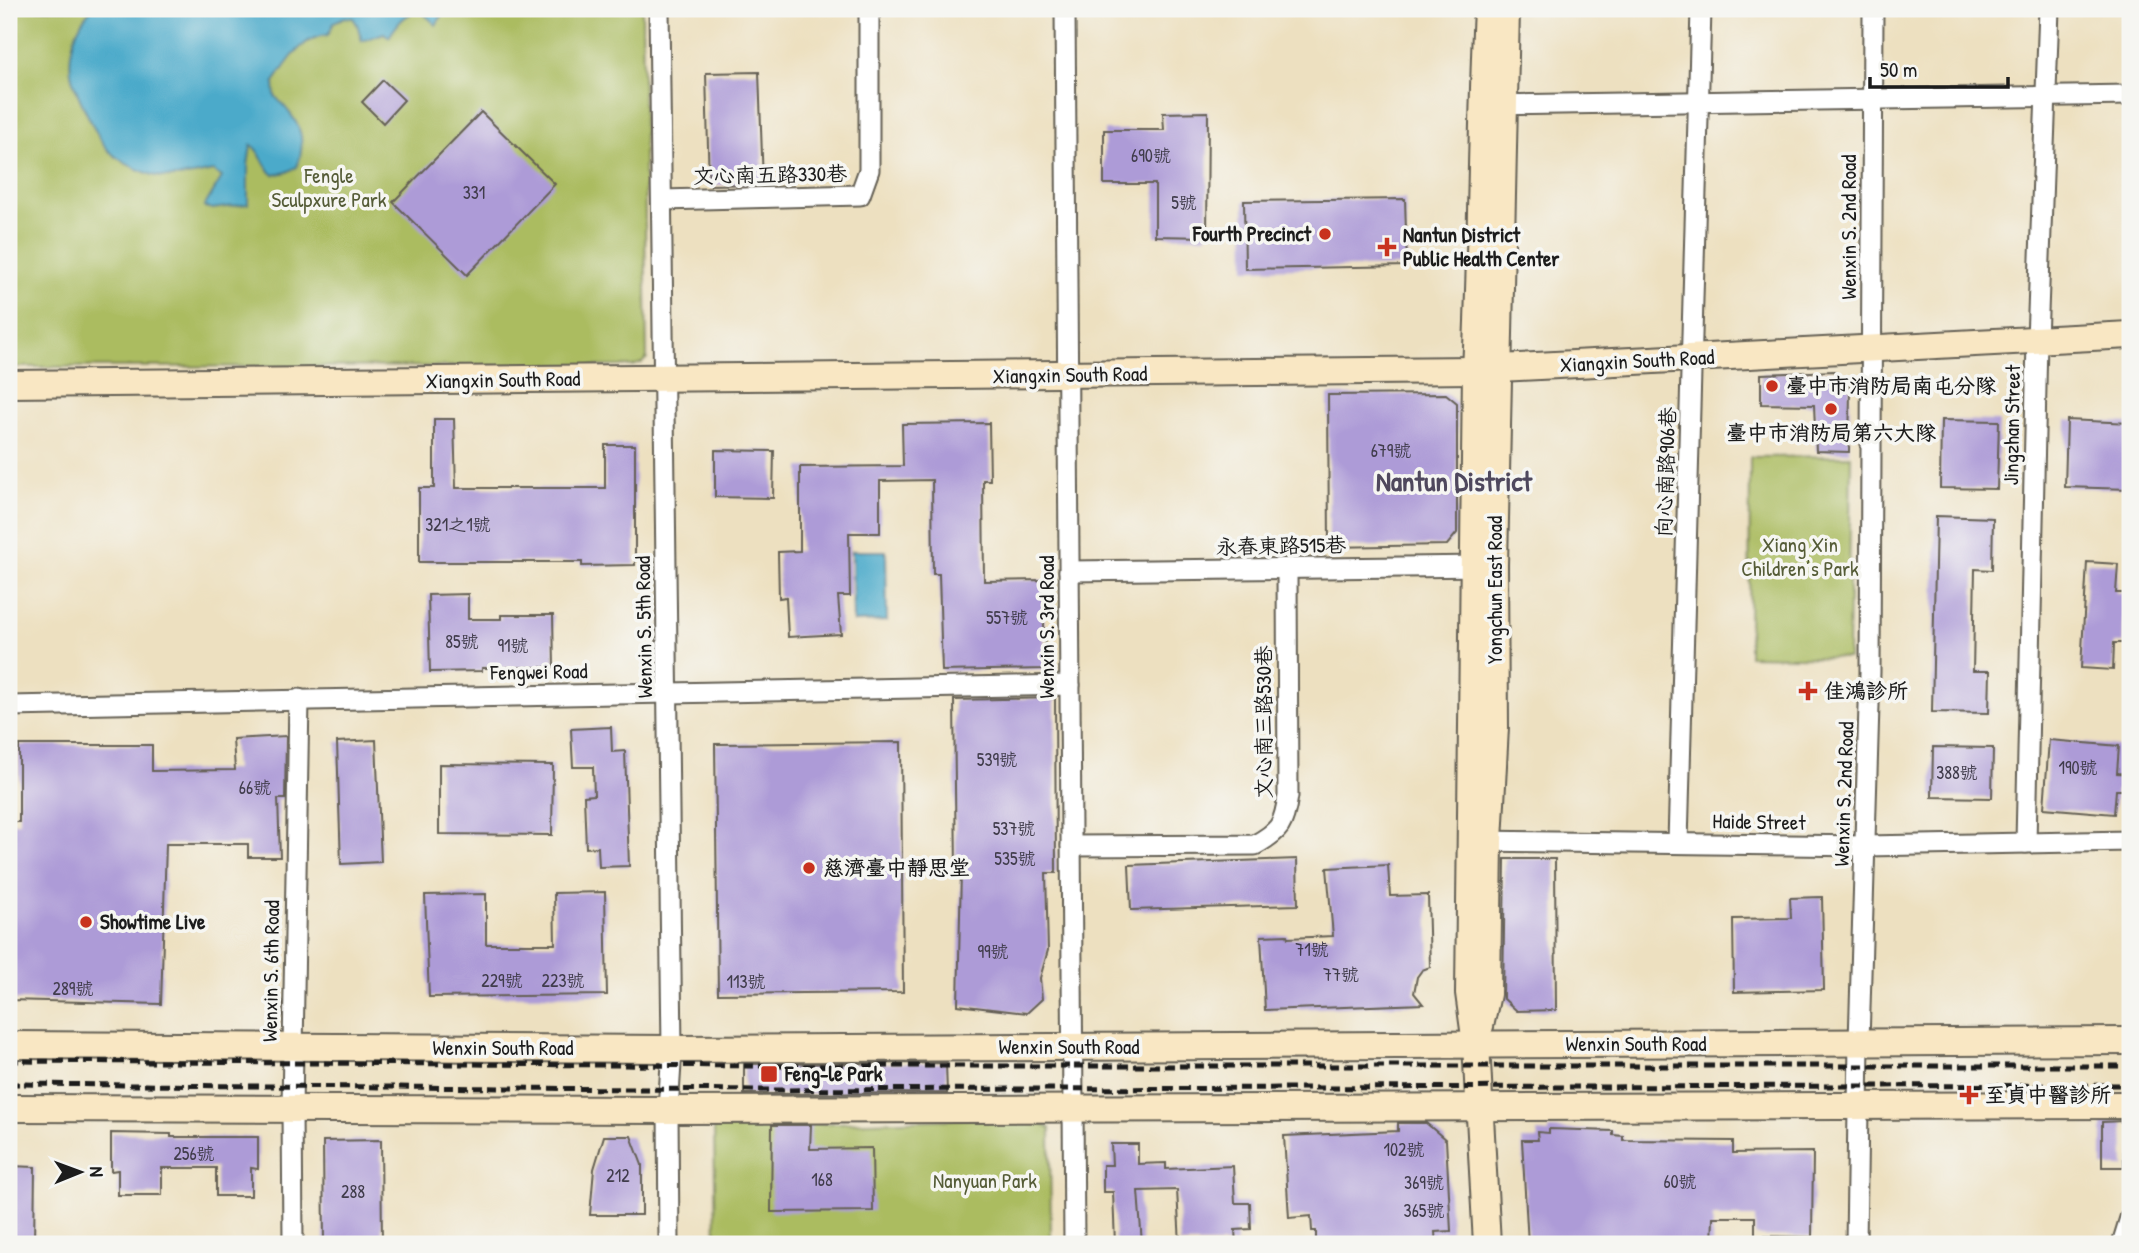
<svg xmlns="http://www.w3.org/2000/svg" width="2139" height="1253" viewBox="0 0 2139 1253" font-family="'Patrick Hand','LXGW WenKai TC',sans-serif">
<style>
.green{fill:#abbc60;stroke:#646c3e;stroke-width:2}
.water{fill:#4baaca;stroke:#346373;stroke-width:2}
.building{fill:#ad9bd7}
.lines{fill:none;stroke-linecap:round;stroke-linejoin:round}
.street-casing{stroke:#656155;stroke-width:23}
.secondary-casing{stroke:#656155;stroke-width:30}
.street{stroke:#fff;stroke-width:19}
.secondary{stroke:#f9e7c3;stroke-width:26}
.rail{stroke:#1c1c1c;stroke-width:5;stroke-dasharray:10 5;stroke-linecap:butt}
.poi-dot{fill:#c8321e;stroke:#f6f6f2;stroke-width:2.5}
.labels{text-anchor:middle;stroke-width:7;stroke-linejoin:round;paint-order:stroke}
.number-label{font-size:18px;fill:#403c4b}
.street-label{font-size:21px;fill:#1c1c1c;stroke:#f6f6f2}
.park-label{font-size:21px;fill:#555c37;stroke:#f6f6f2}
.poi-label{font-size:21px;font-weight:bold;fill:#1c1c1c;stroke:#f6f6f2;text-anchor:start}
.district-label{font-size:28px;font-weight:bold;fill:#4f485d;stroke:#f6f6f2}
</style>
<rect width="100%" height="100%" fill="#f6f6f2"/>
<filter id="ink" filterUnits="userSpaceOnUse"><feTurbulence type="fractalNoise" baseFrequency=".0143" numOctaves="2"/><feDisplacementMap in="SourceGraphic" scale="14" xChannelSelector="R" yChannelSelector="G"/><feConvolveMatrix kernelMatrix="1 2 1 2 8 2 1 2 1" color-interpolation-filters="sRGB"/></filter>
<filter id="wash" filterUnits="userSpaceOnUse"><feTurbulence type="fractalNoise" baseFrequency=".00686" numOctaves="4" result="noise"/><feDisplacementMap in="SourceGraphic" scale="28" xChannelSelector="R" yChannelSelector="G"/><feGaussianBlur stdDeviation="1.57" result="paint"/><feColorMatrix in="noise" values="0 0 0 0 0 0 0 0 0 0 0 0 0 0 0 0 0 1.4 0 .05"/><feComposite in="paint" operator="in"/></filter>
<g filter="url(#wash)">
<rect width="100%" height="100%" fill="#ede0c0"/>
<g class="green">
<path d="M9 9H642L647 358 642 363 633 366 9 367Z"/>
<path d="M1851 456 1848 658 1749 656 1750 457Z"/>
<path d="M1027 1117 1050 1128 1051 1244H716L714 1127Z"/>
</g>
<g class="water">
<path d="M92 9H442L443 14 436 25 421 11C406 12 397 24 389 37L384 33 362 41 357 24 353 18 345 17 334 22 328 35C302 36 288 62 274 82L275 96C297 120 309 133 297 167L287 172 274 175C263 167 262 152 251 145L248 166V204L213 209 204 207 222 177 213 171C195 175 168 181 150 174 135 169 119 161 108 150 98 140 73 87 71 73 68 51 76 24 92 9Z"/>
<path d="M852 551H886L887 621 853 622Z"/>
</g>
<g id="blocks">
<g class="building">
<path d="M759 72 763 184 709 185 706 73Z"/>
<path d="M383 80 404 100 383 123 362 102Z"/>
<path d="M481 112 555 184 467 275 393 202Z"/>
<path d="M1208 112 1207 237 1155 236V184H1104V130H1164L1163 113Z"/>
<path d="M1405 199 1407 266 1245 269 1244 201Z"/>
<path d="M1834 371 1850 388 1849 452 1816 451 1814 405 1761 404V374Z"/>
<path d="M1446 394 1457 403V533L1447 545 1329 547 1328 395Z"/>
<path d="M434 419H454L456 488H605V445H635V565L582 566V562H419V488H434Z"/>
<path d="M1941 420 1999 421 1997 489 1940 488Z"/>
<path d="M2067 420 2130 423V489L2065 487Z"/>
<path d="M989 423 990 480H983L984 581 1043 580 1045 669 942 671 939 574H933L932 480 880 481V533H849L850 596H838L841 634 788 637 786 597 779 598 778 552 800 551V467L903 466 902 424Z"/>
<path d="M715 450 774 451 773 498 715 497Z"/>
<path d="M1936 516 1993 518 1992 570 1975 569 1973 671H1990L1989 713 1932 712Z"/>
<path d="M2087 562 2118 564 2116 593H2125L2123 643H2114L2113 670 2081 668Z"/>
<path d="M468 594V619H501V615H553L554 667 482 668V671L430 672 428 595Z"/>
<path d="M1055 698 1056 873H1046L1048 950 1040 978 1042 999 1027 1013 958 1005 961 871H956L954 700Z"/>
<path d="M611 727 612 752 625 751 629 866 599 867 598 847 586 848 584 796 594 795 593 767H573L571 729Z"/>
<path d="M286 736 285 799H278L280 857H248V844H166L161 1004 9 1000V822H19V745H152V771L235 770 233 739Z"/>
<path d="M376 740 381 862 341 864 337 742Z"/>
<path d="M2049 740 2119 746 2117 773 2130 774V790H2116L2114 814 2044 808Z"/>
<path d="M901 742 903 992 718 994 715 744Z"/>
<path d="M1933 747 1993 748 1992 798 1932 797Z"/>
<path d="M439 764 553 765 552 835 439 834Z"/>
<path d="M1297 859 1298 905 1131 910 1129 865Z"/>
<path d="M1505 859H1555L1556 1010 1517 1011 1503 998Z"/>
<path d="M1388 865 1390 896 1428 895 1430 967 1422 970 1417 977 1414 993 1423 1004 1265 1010 1261 936 1287 935 1288 938 1333 936 1327 868Z"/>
<path d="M605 892 607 995 429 997 425 895 486 894V944H555L554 893Z"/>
<path d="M1822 897 1824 990 1734 992 1733 919 1791 918 1790 898Z"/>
<path d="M946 1063 947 1093 744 1094V1064Z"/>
<path d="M2123 1121 2124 1167H2102V1122Z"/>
<path d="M1398 1123H1426L1446 1140 1451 1231 1435 1232 1436 1244H1316V1231H1312L1311 1216 1289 1218 1284 1136 1398 1131Z"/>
<path d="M772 1125H811L810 1149 872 1148 873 1211 771 1212Z"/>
<path d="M1549 1129 1613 1131V1135L1623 1136V1140L1733 1141V1153L1813 1152 1812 1237 1755 1236V1217H1713L1712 1244H1619V1239L1556 1237V1244H1528L1522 1140H1538L1537 1132 1549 1133Z"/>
<path d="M111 1133 171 1134V1137H258V1169L251 1168V1196H216V1168H162V1195H118V1170L111 1171Z"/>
<path d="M604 1136H631L642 1165V1215H590L594 1169Z"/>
<path d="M381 1140 382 1244H324L323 1141Z"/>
<path d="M1111 1144H1138V1164L1166 1163V1169L1233 1166 1235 1203H1250L1251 1229 1235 1230 1236 1244H1180L1177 1190 1138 1191 1142 1244H1115L1113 1192H1103V1165H1112Z"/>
<path d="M9 1166 35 1167 34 1244H9Z"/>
</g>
</g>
</g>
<g filter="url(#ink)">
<use href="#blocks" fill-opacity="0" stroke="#656155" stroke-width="2"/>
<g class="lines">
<defs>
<g id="street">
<path d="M659 9 672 1049 668 1110 669 1244"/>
<path d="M1065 9 1074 1244"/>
<path d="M1493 105 2130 95"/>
<path d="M662 200 860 195 869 170V9"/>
<path d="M1069 571 1484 566"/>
<path d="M9 706 1070 685"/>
<path d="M1477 841 1865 846 2130 841"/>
<path d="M1678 843 1701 9"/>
<path d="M2026 843 2037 340 2049 9"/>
<path d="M1071 846 1255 845C1280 831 1284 825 1288 796L1287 569"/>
<path d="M293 1244 292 1109 299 699"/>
<path d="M1856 1244 1859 1042 1870 672 1873 9"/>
<path d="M2122 1244 2130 1218"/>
</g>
<g id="secondary">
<path d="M1487 9C1481 129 1482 250 1476 370L1469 993 1476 1044 1487 1244"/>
<path d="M1499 368 2130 335"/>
<path d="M9 384 1476 370"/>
<path d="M1480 1026 1487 994 1489 841 1495 727 1494 565 1506 9"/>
<path d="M9 1045 672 1049 2130 1041"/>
<path d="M9 1108 668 1110 2130 1105"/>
</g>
</defs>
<use href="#street" class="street-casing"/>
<use href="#secondary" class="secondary-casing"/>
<use href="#street" class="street"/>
<use href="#secondary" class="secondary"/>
<g class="rail">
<path d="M9 1061 762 1066H2130"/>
<path d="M9 1084 762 1090 2130 1085"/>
</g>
</g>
</g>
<g class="poi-dot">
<circle cx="1325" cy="234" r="7"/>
<path d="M1383.5 236.5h7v7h7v7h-7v7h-7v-7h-7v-7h7z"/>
<circle cx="1772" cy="386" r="7"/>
<circle cx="1831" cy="409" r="7"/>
<path d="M1804.5 680.5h7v7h7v7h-7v7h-7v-7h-7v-7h7z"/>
<circle cx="809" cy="868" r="7"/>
<circle cx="86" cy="922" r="7"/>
<rect x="760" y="1065" width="18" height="18" rx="3.5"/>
<path d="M1965.5 1084.5h7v7h7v7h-7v7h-7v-7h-7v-7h7z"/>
</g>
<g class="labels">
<g class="number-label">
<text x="1151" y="162">690號</text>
<text x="474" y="199">331</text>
<text x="1184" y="209">5號</text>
<text x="1391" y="457">679號</text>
<text x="458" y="531">321之1號</text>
<text x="1007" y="624">557號</text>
<text x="462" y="648">85號</text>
<text x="513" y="652">91號</text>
<text x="997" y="766">539號</text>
<text x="2078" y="774">190號</text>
<text x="1957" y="779">388號</text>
<text x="255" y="794">66號</text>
<text x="1014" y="835">537號</text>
<text x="1015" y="865">535號</text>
<text x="1312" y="956">71號</text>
<text x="993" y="958">99號</text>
<text x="1341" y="981">77號</text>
<text x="502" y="987">229號</text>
<text x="563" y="987">223號</text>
<text x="746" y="988">113號</text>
<text x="73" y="995">289號</text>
<text x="1404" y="1156">102號</text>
<text x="194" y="1160">256號</text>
<text x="618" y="1182">212</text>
<text x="822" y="1186">168</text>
<text x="1680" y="1188">60號</text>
<text x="1424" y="1189">369號</text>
<text x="353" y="1198">288</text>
<text x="1424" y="1217">365號</text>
</g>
<g class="street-label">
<text transform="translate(770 175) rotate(-1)" y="7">文心南五路330巷</text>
<text transform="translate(1849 227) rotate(-90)" y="7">Wenxin S. 2nd Road</text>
<text transform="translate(1637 361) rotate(-3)" y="7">Xiangxin South Road</text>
<text transform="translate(1070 375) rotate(-1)" y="7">Xiangxin South Road</text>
<text transform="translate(503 380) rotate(-1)" y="7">Xiangxin South Road</text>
<text transform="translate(2012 425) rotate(-89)" y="7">Jingzhan Street</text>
<text transform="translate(1666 472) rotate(-88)" y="7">向心南路906巷</text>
<text transform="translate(1281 546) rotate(-1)" y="7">永春東路515巷</text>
<text transform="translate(1495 590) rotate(-90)" y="7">Yongchun East Road</text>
<text transform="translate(644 627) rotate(-91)" y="7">Wenxin S. 5th Road</text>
<text transform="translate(1047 627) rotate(-90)" y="7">Wenxin S. 3rd Road</text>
<text transform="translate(539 672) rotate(-1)" y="7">Fengwei Road</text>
<text transform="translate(1264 722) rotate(-90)" y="7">文心南三路530巷</text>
<text transform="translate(1844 794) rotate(-88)" y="7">Wenxin S. 2nd Road</text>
<text transform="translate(1759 822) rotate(1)" y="7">Haide Street</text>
<text transform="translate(271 971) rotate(-89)" y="7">Wenxin S. 6th Road</text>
<text x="1636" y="1051">Wenxin South Road</text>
<text x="1069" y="1054">Wenxin South Road</text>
<text x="503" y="1055">Wenxin South Road</text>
</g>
<g class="park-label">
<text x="329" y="183">Fengle<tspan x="329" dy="24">Sculpxure Park</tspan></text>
<text x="1800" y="552">Xiang Xin<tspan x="1800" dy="24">Children’s Park</tspan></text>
<text x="985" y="1188">Nanyuan Park</text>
</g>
<g class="poi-label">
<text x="1311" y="241" text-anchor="end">Fourth Precinct</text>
<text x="1403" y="242">Nantun District<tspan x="1403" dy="24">Public Health Center</tspan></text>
<text x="1786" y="393">臺中市消防局南屯分隊</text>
<text x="1831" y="440" text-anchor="middle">臺中市消防局第六大隊</text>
<text x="1824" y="698">佳鴻診所</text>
<text x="823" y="875">慈濟臺中靜思堂</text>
<text x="100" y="929">Showtime Live</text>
<text x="785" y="1081">Feng-le Park</text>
<text x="1985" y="1102">至貞中醫診所</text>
</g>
<g class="district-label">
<text x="1454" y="491">Nantun District</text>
</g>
</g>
<rect width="2139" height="1253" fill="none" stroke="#f6f6f2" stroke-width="35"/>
<g transform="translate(80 1172) rotate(89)" stroke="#f6f6f2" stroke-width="5" paint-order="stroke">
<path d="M0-5L12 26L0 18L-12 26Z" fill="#1c1c1c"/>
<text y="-10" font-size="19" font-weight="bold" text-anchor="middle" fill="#1c1c1c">N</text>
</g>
<path d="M1870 77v10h138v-10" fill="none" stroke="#1c1c1c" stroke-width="3.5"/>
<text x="1880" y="77" font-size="21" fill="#1c1c1c" stroke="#f6f6f2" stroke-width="5" paint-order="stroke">50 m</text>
</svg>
